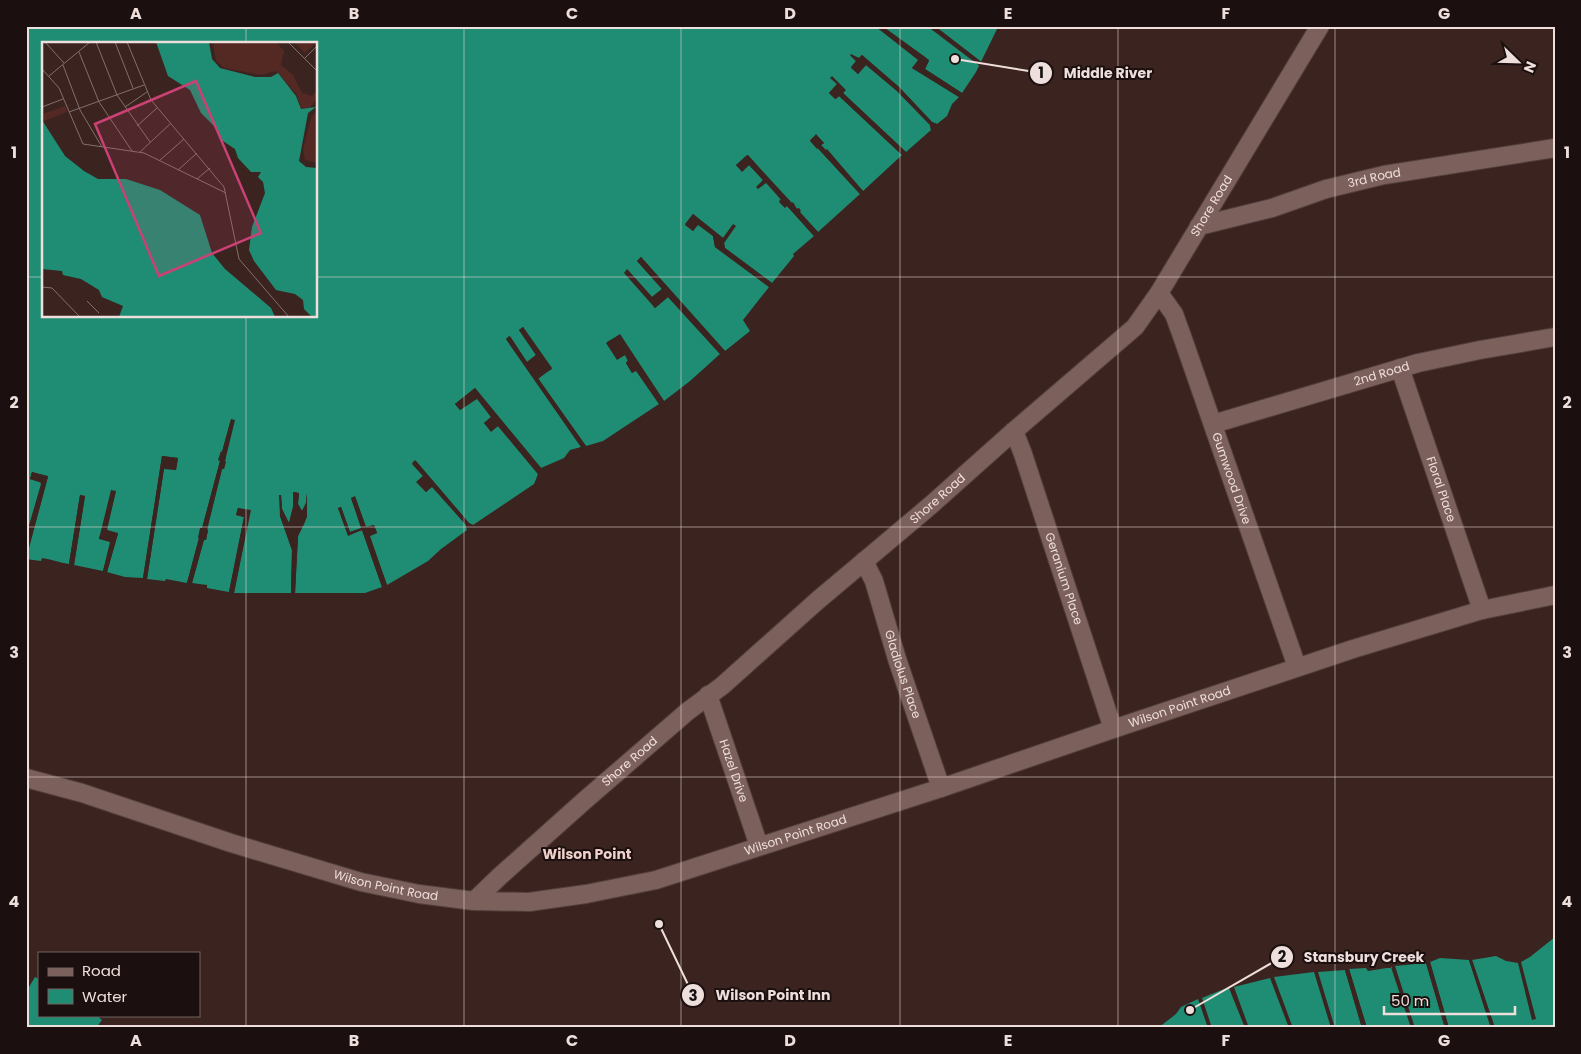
<svg xmlns="http://www.w3.org/2000/svg" width="1581" height="1054" viewBox="0 0 1581 1054" font-family="Poppins,sans-serif">
<style>
.water{fill:#1f8d73;fill-rule:evenodd}
.pier{fill:#3b2420;fill-rule:evenodd}
.lines{fill:none;stroke-linecap:round;stroke-linejoin:round}
.street-casing{stroke:#523f3c;stroke-width:20}
.street{stroke:#7c605c;stroke-width:18}
.grid{fill:none;stroke:#efdfdc;stroke-width:1;stroke-opacity:0.55}
.labels{text-anchor:middle;stroke-width:4;stroke-linejoin:round;paint-order:stroke}
.street-label{font-size:12px;fill:#efdfdc;stroke:#1b100f}
.neighbourhood-label{font-size:14px;font-weight:bold;fill:#f0d0ca;stroke:#1b100f}
.inset-road{fill:none;stroke:#836f6b;stroke-width:1}
.view{fill:#cb4075;fill-opacity:0.15;stroke:#cb4075;stroke-width:2.5}
.inset-edge{fill:none;stroke:#efdfdc;stroke-width:2.5}
.leader{fill:none;stroke:#efdfdc;stroke-width:2}
.callout-dot{fill:#efdfdc;stroke:#1b100f;stroke-width:2}
.mark-label{font-size:15px;text-anchor:middle;font-weight:bold;fill:#111}
.callout-label{font-size:14px;text-anchor:middle;font-weight:bold;fill:#efdfdc;stroke:#1b100f;stroke-width:4;stroke-linejoin:round;paint-order:stroke}
.neatline{fill:none;stroke:#efdfdc;stroke-width:2}
.grid-label{font-size:16px;text-anchor:middle;font-weight:bold;fill:#efdfdc}
</style>
<rect width="100%" height="100%" fill="#3b2420"/>
<g class="water">
<path d="M26 26H875L919 60 912 68 959 97 952 104 947 116 937 124 932 122 899 87 862 55 859 58 850 55 856 61 851 68 858 74 866 65 897 91 930 125 931 130 906 152 843 93 845 90 830 78 837 84 829 93 835 99 839 96 902 155 863 191 831 156 827 150 826 151 821 145 824 143 816 135 810 140 860 194 818 232 799 212V208L797 209 748 155 736 165 742 171 749 165 763 180 758 189 766 182 781 200 779 201 787 206 814 236 793 254 794 256 772 283 725 248 724 243 735 226 733 225 723 238 693 214 685 224 693 231 698 224 713 236 715 247 769 287 743 320 750 331 725 351 641 257 637 261 662 289 652 297 627 269 655 308 668 297 720 354 690 381 664 401 620 335 607 342 617 359 625 355 628 361 626 363 632 373 636 370 659 404 603 441 586 446 538 378 552 369 523 327 519 330 536 355 527 362 510 336 506 339 581 447 570 450 564 458 541 468 475 388 455 404 460 410 477 398 491 417 484 423 491 431 498 426 538 474 534 484 473 525 469 523 416 461 412 464 423 476 417 482 426 492 432 486 466 525 467 530 441 549 428 561 387 585 369 536 377 533 374 525 366 527 355 497 351 498 362 528 350 532 341 507 338 508 348 535 362 530 382 587 365 593H295L298 536 305 522 307 509V493L306 503 302 511 298 504 299 493 293 492V507L289 523 282 509 281 495H280V516L292 550 291 593H234L250 511 238 508 236 515 244 517 229 592 207 588V585L192 583 204 539 206 540 208 530H207L222 469H224L231 419 222 452H221L219 460 220 461 202 529 201 528 198 538H199L187 583 166 579 165 581 147 579 164 468 176 470 178 458 162 456 143 578 125 577 107 572 118 534 106 530 116 491 99 538 111 542 103 571 74 565 85 496 80 495 69 564C60 563 51 559 42 558L41 561 26 559 48 477 32 472 30 479 42 483 28 530H26ZM44 44H316V316H44Z"/>
<path d="M882 26H994L997 29 976 72 962 93 925 69 929 60Z"/>
<path d="M1555 937V1028H1495L1472 960 1496 956 1506 961 1518 963 1532 1020 1536 1019 1521 962 1530 957Z"/>
<path d="M1440 958 1469 960 1491 1028H1449L1430 962Z"/>
<path d="M1426 963 1445 1028H1415L1395 966Z"/>
<path d="M1391 967 1411 1028H1367L1349 969 1366 968 1368 971 1393 967Z"/>
<path d="M1345 970 1362 1028H1335L1318 972Z"/>
<path d="M1314 972 1331 1028H1293L1274 977Z"/>
<path d="M35 977 39 979V1015H96L102 1020 96 1028H26V992Z"/>
<path d="M1270 978 1289 1028H1249L1234 987Z"/>
<path d="M1229 988 1245 1028H1212L1202 998 1224 989Z"/>
<path d="M1198 999 1208 1028H1158L1176 1014 1181 1007Z"/>
</g>
<g class="pier">
<path d="M875 26H882L925 57 929 61 925 69 962 93 959 97 912 68 918 60Z"/>
<path d="M927 26H935L983 63 981 67Z"/>
<path d="M851 54 859 58 862 55 899 87 932 122 937 124 935 126 932 124 933 128 931 130 930 125 897 91 866 65 858 74 851 67 856 61 850 55Z"/>
<path d="M832 76 846 90 843 93 906 152 902 155 839 96 836 99 829 93 837 84 830 78Z"/>
<path d="M816 134 824 143 821 145 826 150 827 149 863 191 860 194 818 148 817 149 810 141Z"/>
<path d="M747 155 792 203 793 202 797 209 799 208 801 211 800 212 818 232 814 236 787 206 785 208 779 202 781 199 766 183 758 189 756 187 763 180 749 165 742 172 736 165Z"/>
<path d="M693 214 723 238 733 224 736 226 724 243 725 248 772 283 770 285 723 249 722 243 723 240 693 217 688 224 692 227 696 222H699L715 234 717 245 770 285 769 287 715 247 713 236 698 225 693 231 685 225Z"/>
<path d="M641 257 725 351 723 352 641 261 665 288 664 291 651 300 655 305 666 295H669L722 353 720 354 668 297 655 308 624 273 627 269 652 297 662 289 637 261Z"/>
<path d="M523 327 552 368 538 379 586 446 581 447 506 339 509 336 527 362 536 355 519 330Z"/>
<path d="M620 334 664 401 662 402 619 338 610 343 618 356 624 352 627 353 631 360 629 363 633 370 635 368 638 369 661 403 659 404 636 371 632 373 626 363 628 360 625 355 617 360 606 343Z"/>
<path d="M475 388 541 468 540 470 475 391 458 404 460 406 476 396H479L494 416 487 423 491 428 497 424H500L539 471 538 474 498 426 491 432 484 423 491 417 477 399 460 410 455 404Z"/>
<path d="M231 419 235 420 225 461 226 462 224 469H222L207 529 208 530 206 540H204L192 583H187L199 538H198L200 528H202L220 461 218 460 221 451 222 452Z"/>
<path d="M162 456 178 458 176 470 164 469 147 579 143 578Z"/>
<path d="M415 460 469 523 473 525 471 526 468 525 469 528 467 530 466 525 432 487 426 492 416 482 423 476 412 463Z"/>
<path d="M32 472 48 476 26 558 28 540 26 541V534L29 536 34 519 30 531 26 533V530L28 529 41 484 40 482 30 479Z"/>
<path d="M111 490 116 491 107 530 118 533 107 572 103 571 110 542 99 539Z"/>
<path d="M293 492 299 493 298 504 302 511 306 503 307 493V517L298 536 295 593H291L292 550 280 516 279 495H281L282 509 289 523 293 507ZM295 494 296 506 300 513H304L302 522 295 535V549L283 516 287 525H291L296 508Z"/>
<path d="M80 495 85 496 74 565 69 564Z"/>
<path d="M355 496 366 527 374 525 377 533 370 536 387 585 385 586 368 538 384 586 382 587 362 530 348 536 338 508 341 507 350 532 361 528 351 498Z"/>
<path d="M238 508 251 510 234 593 229 592 244 517 236 515Z"/>
<path d="M1469 960H1472L1495 1028H1491Z"/>
<path d="M1430 962 1449 1028H1445L1426 963Z"/>
<path d="M1349 969 1367 1028H1362L1345 970Z"/>
</g>
<g class="lines">
<defs>
<g id="street">
<path id="s1" d="M1199 226 1272 208 1326 189 1384 175 1555 148"/>
<path id="s2" d="M1159 293 1174 314 1182 336 1297 667"/>
<path id="s3" d="M1400 368 1482 610"/>
<path id="s4" d="M1213 424 1418 363 1480 350 1555 337"/>
<path id="s5" d="M1014 431 1023 454 1113 729"/>
<path id="s6" d="M864 561 874 581 897 659 941 788"/>
<path id="s7" d="M708 695 759 846"/>
<path id="s8" d="M26 778 82 793 231 843 361 882 419 894 474 901 529 902 586 894 656 880 941 788 1113 729 1353 649 1482 610 1555 595"/>
<path id="s9" d="M474 901 499 877 584 801 688 711 722 686 817 601 931 505 1014 431 1135 327 1159 293 1320 26"/>
</g>
</defs>
<use href="#street" class="street-casing"/>
<use href="#street" class="street"/>
</g>
<path class="grid" d="M246 26V44M464 26V1028M681 26V1028M900 26V1028M1118 26V1028M1335 26V1028M26 277H44M316 277H1555M246 316V1028M26 527H1555M26 777H1555"/>
<g class="labels">
<g class="street-label">
<text dy="4" stroke="none"><textPath href="#s1" startOffset="182">3rd Road</textPath></text>
<text dy="4" stroke="none"><textPath href="#s9" startOffset="1019">Shore Road</textPath></text>
<text dy="4" stroke="none"><textPath href="#s4" startOffset="176">2nd Road</textPath></text>
<text dy="4" stroke="none"><textPath href="#s2" startOffset="200">Gumwood Drive</textPath></text>
<text dy="4" stroke="none"><textPath href="#s3" startOffset="128">Floral Place</textPath></text>
<text dy="4" stroke="none"><textPath href="#s9" startOffset="614">Shore Road</textPath></text>
<text dy="4" stroke="none"><textPath href="#s5" startOffset="156">Geranium Place</textPath></text>
<text dy="4" stroke="none"><textPath href="#s6" startOffset="120">Gladiolus Place</textPath></text>
<text dy="4" stroke="none"><textPath href="#s8" startOffset="1201">Wilson Point Road</textPath></text>
<text dy="4" stroke="none"><textPath href="#s9" startOffset="209">Shore Road</textPath></text>
<text dy="4" stroke="none"><textPath href="#s7" startOffset="80">Hazel Drive</textPath></text>
<text dy="4" stroke="none"><textPath href="#s8" startOffset="796">Wilson Point Road</textPath></text>
<text dy="4" stroke="none"><textPath href="#s8" startOffset="376">Wilson Point Road</textPath></text>
</g>
<g class="neighbourhood-label">
<text x="587" y="859">Wilson Point</text>
</g>
</g>
<g transform="translate(42 42)">
<rect width="275" height="275" fill="#3b2420"/>
<path d="M171 0H234L242 9 239 23 251 33 260 51 270 54 275 48V60L274 58 267 67 259 66 255 53 234 29 219 33 182 26 174 19ZM252 0H275L263 11ZM23 64 25 70 2 79 0 72ZM275 67V121L263 118 261 108 269 76Z" fill="#542823"/>
<path d="M114 0H167L170 17 178 26 213 35H229L236 31 254 54 259 67 274 65 266 71 257 119 264 125 275 126V275H270L262 267 261 258 253 252 234 248 212 219 207 208 210 185 223 151 221 140 216 135 219 130H209L196 116 193 107 178 97 175 87 159 71 148 48 126 34ZM0 78 23 114 42 129 56 137H84L118 148 158 173 170 211 183 227 229 266 233 275H77L81 264 60 255 57 248 39 237 21 233 20 229 0 227Z" fill="#1f8d73"/>
<path class="inset-road" d="M3 0 22 21M54 0 75 53 108 100M73 0 91 46M85 0 109 58 182 145 197 217 247 275M246 0 275 29M37 10 57 60 90 109M262 17 275 4M21 23 38 68 60 105M0 27 17 46 41 102 102 111 184 151M7 34 48 0M0 65 21 57M83 65 105 50M27 70 102 43M95 84 115 66M98 110 128 82M117 119 142 97M136 128 155 111M155 137 168 126M0 245 10 246 38 275M45 259 57 271"/>
<path class="view" d="M154 39 219 191 117 234 53 82Z"/>
<rect width="275" height="275" class="inset-edge"/>
</g>
<path class="leader" d="M955 59L1041 73M1190 1010L1282 957M659 924L693 995"/>
<g class="callout-dot">
<circle cx="955" cy="59" r="5"/>
<circle cx="1190" cy="1010" r="5"/>
<circle cx="659" cy="924" r="5"/>
<circle cx="1041" cy="73" r="12"/>
<circle cx="1282" cy="957" r="12"/>
<circle cx="693" cy="995" r="12"/>
</g>
<g class="mark-label">
<text x="1041" y="78">1</text>
<text x="1282" y="962">2</text>
<text x="693" y="1001">3</text>
</g>
<g class="callout-label">
<text x="1108" y="78">Middle River</text>
<text x="1364" y="962">Stansbury Creek</text>
<text x="773" y="1000">Wilson Point Inn</text>
</g>
<rect width="1581" height="1054" fill="none" stroke="#1b100f" stroke-width="55"/>
<rect x="38" y="952" width="162" height="65" fill="#1b100f" stroke="#706361"/>
<rect x="48" y="968" width="25" height="8" fill="#7c605c" stroke="#706361"/>
<text x="82" y="976" font-size="15" fill="#efdfdc">Road</text>
<rect x="48" y="989" width="25" height="15" fill="#1f8d73" stroke="#706361"/>
<text x="82" y="1002" font-size="15" fill="#efdfdc">Water</text>
<g transform="translate(1518 62) rotate(113)" stroke="#1b100f" stroke-width="4" paint-order="stroke">
<path d="M0-4L9 19L0 12L-9 19Z" fill="#efdfdc"/>
<text y="-8" font-size="14" font-weight="bold" text-anchor="middle" fill="#efdfdc">N</text>
</g>
<path d="M1384 1006v8h131v-8" fill="none" stroke="#efdfdc" stroke-width="2.5"/>
<text x="1391" y="1006" font-size="15" fill="#efdfdc" stroke="#1b100f" stroke-width="4" paint-order="stroke">50 m</text>
<rect x="28" y="28" width="1526" height="998" class="neatline"/>
<g class="grid-label">
<text x="136" y="19">A</text>
<text x="354" y="19">B</text>
<text x="572" y="19">C</text>
<text x="790" y="19">D</text>
<text x="1008" y="19">E</text>
<text x="1226" y="19">F</text>
<text x="1444" y="19">G</text>
<text x="14" y="158">1</text>
<text x="1567" y="158">1</text>
<text x="14" y="408">2</text>
<text x="1567" y="408">2</text>
<text x="14" y="658">3</text>
<text x="1567" y="658">3</text>
<text x="14" y="907">4</text>
<text x="1567" y="907">4</text>
<text x="136" y="1046">A</text>
<text x="354" y="1046">B</text>
<text x="572" y="1046">C</text>
<text x="790" y="1046">D</text>
<text x="1008" y="1046">E</text>
<text x="1226" y="1046">F</text>
<text x="1444" y="1046">G</text>
</g>
</svg>
